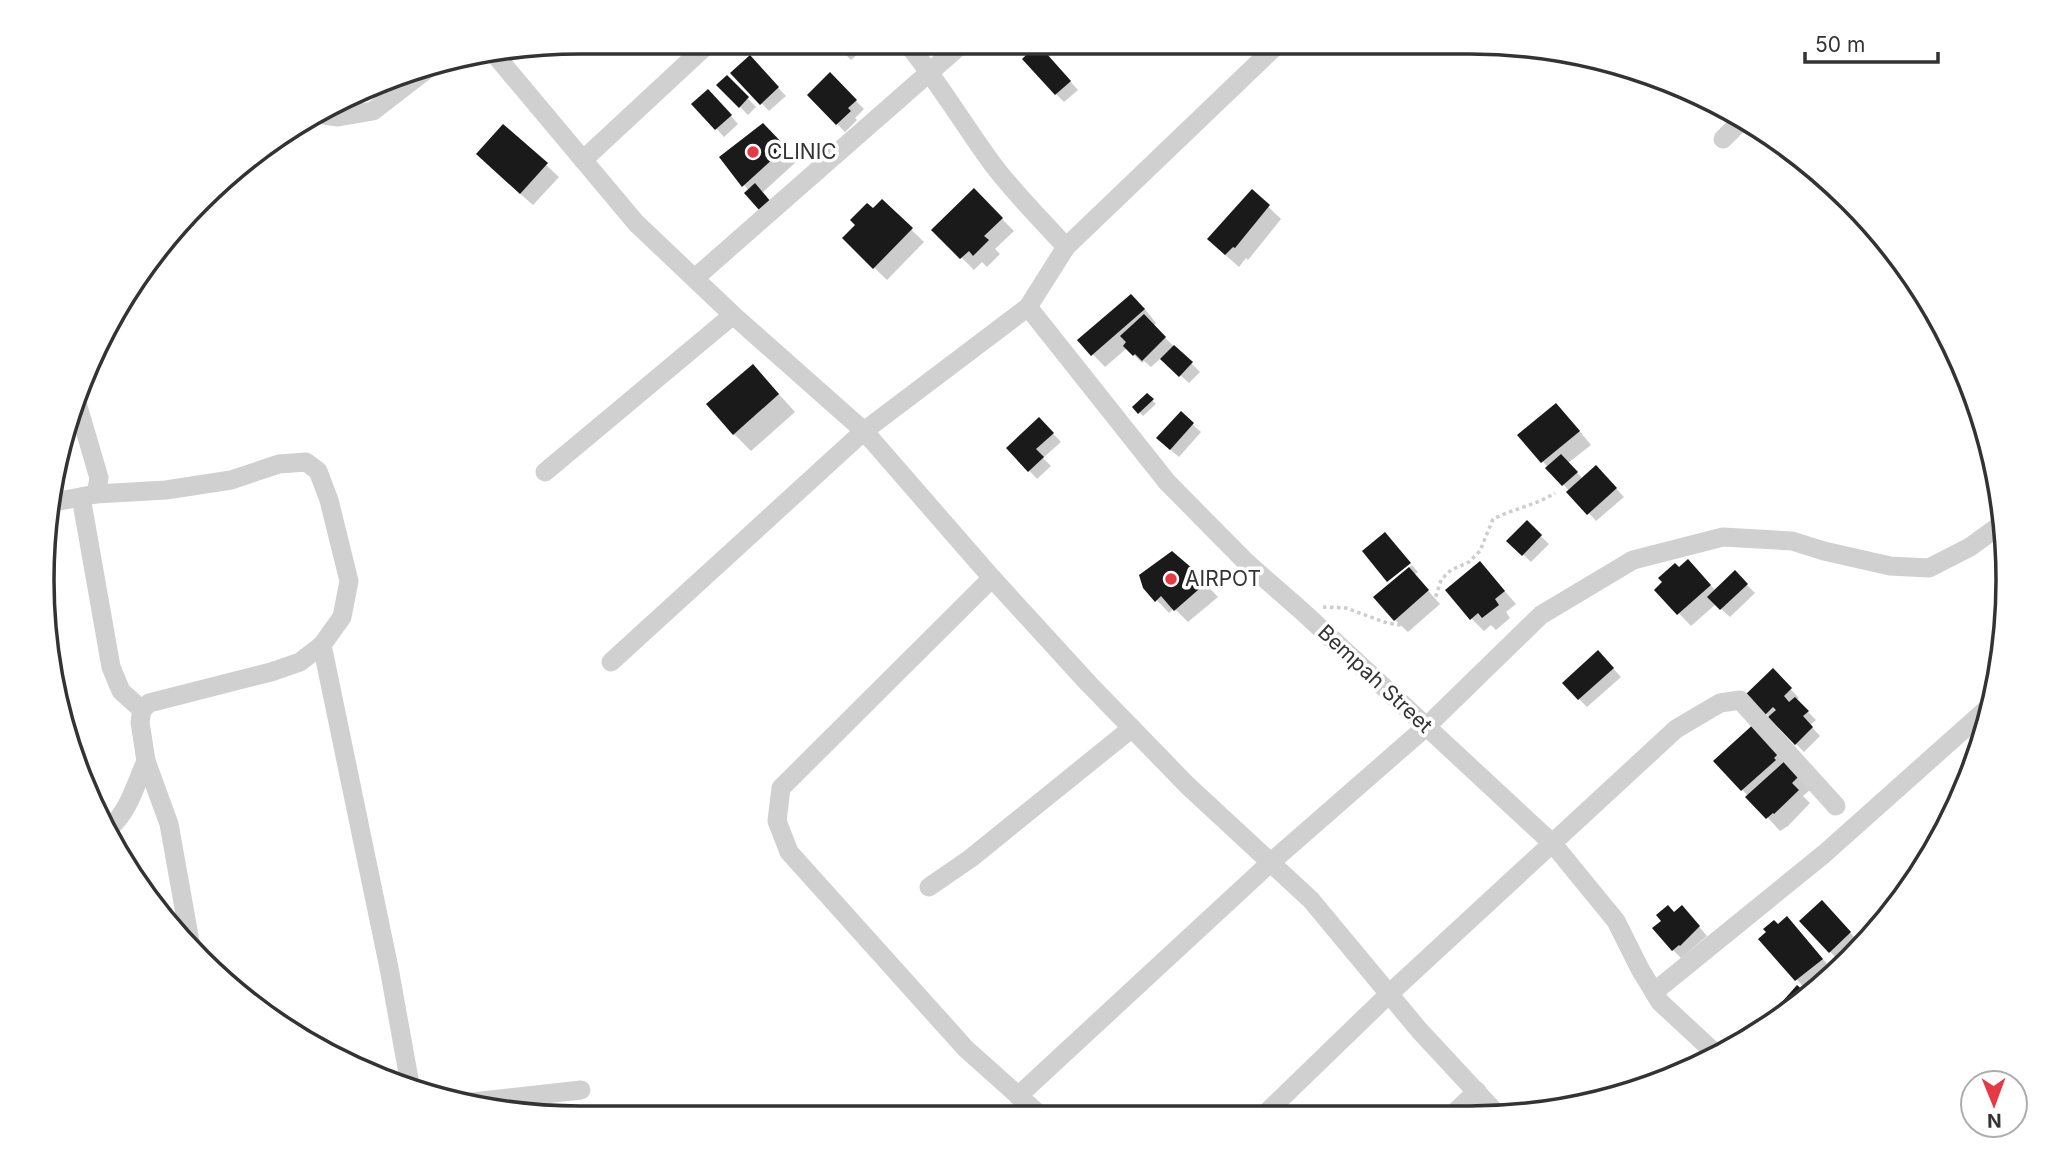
<svg xmlns="http://www.w3.org/2000/svg" width="2050" height="1160" viewBox="0 0 2050 1160" font-family="Inter,sans-serif">
<style>
.shadow{fill:#0003}
.building{fill:#1a1a1a}
.lines{fill:none;stroke-linecap:round;stroke-linejoin:round}
.path{stroke:#cdcdcd;stroke-width:3.5;stroke-dasharray:3.5 3.5;stroke-linecap:butt}
.minor{stroke:#d0d0d0;stroke-width:19}
.poi-dot{fill:#e63946;stroke:#fff;stroke-width:2.5}
.labels{text-anchor:middle;stroke-width:7;stroke-linejoin:round;paint-order:stroke}
.poi-label{font-size:21px;fill:#333;stroke:#fff;text-anchor:start}
.street-label{font-size:21px;fill:#333;stroke:#fff}
.rim{fill:none;stroke:#333;stroke-width:3.5}
</style>
<rect width="100%" height="100%" fill="#fff"/>
<g class="shadow">
<path d="M833 42H871L851 60Z"/>
<path d="M1046 55 1078 90 1064 102 1056 94Z"/>
<path d="M750 58 786 96 769 111 733 73Z"/>
<path d="M830 75 864 109 855 118 857 120 845 132 809 95Z"/>
<path d="M727 77 756 107 748 115 719 85Z"/>
<path d="M716 99 738 124 724 137 694 104Z"/>
<path d="M776 137 797 161 762 193 749 191 721 157Z"/>
<path d="M546 165 559 177 533 205 490 167Z"/>
<path d="M974 191 1014 231 995 249 1000 254 987 267 982 262 974 270 934 230Z"/>
<path d="M1252 191 1281 219 1248 260 1246 258 1239 267 1222 252Z"/>
<path d="M882 201 924 242 887 280 844 238Z"/>
<path d="M1144 308 1156 323 1153 326 1200 372 1189 383 1161 358 1151 367 1144 361 1142 363 1127 348 1105 367 1080 341Z"/>
<path d="M769 383 795 412 751 451 734 434Z"/>
<path d="M1147 395 1156 404 1143 416 1134 407Z"/>
<path d="M1181 414 1201 432 1179 457 1166 446Z"/>
<path d="M1568 417 1591 445 1568 463 1583 479 1604 475 1624 497 1596 521 1519 435Z"/>
<path d="M1039 419 1061 442 1043 458 1051 466 1037 479 1008 448Z"/>
<path d="M1527 523 1549 544 1531 562 1509 541Z"/>
<path d="M1480 563 1516 604 1506 612 1510 618 1496 630 1491 625 1484 631 1471 618Z"/>
<path d="M1412 565 1418 572 1414 575 1440 604 1408 632 1395 620 1390 583Z"/>
<path d="M1192 570 1218 597 1188 622 1174 608 1169 613 1145 587Z"/>
<path d="M1735 573 1755 593 1730 617 1716 604 1691 626 1657 590 1700 574 1716 591Z"/>
<path d="M1598 652 1621 677 1587 707 1579 699Z"/>
<path d="M1773 671 1799 698 1796 700 1816 720 1810 725 1820 736 1804 752 1748 695Z"/>
<path d="M1757 724 1810 790 1803 796 1810 803 1788 826 1780 831 1716 761Z"/>
<path d="M1822 903 1858 941 1838 960 1801 921Z"/>
<path d="M1675 914 1690 916 1707 936 1681 958 1673 950Z"/>
<path d="M1778 926 1799 931 1834 972 1809 993 1760 939Z"/>
</g>
<g class="building">
<path d="M1038 44 1071 81 1055 95 1022 59Z"/>
<path d="M750 55 779 87 760 105 730 73Z"/>
<path d="M830 72 857 100 848 108 851 111 836 125 807 95Z"/>
<path d="M727 75 749 97 739 108 716 85Z"/>
<path d="M708 89 732 115 715 130 691 104Z"/>
<path d="M763 123 786 147 742 187 719 157Z"/>
<path d="M503 124 548 163 520 194 476 154Z"/>
<path d="M755 183 771 202 760 211 744 193Z"/>
<path d="M974 188 1003 218 984 236 989 240 973 256 969 251 960 259 931 230Z"/>
<path d="M1252 189 1270 205 1235 248 1233 247 1225 255 1207 239Z"/>
<path d="M882 199 913 228 873 269 842 238 855 225 850 220 867 203 873 208Z"/>
<path d="M1131 294 1145 309 1091 356 1077 340Z"/>
<path d="M1144 314 1166 337 1142 361 1135 354 1133 356 1123 346 1126 342 1120 336Z"/>
<path d="M1174 345 1193 362 1179 377 1160 359Z"/>
<path d="M753 364 779 394 733 435 706 404Z"/>
<path d="M1147 393 1154 399 1138 414 1132 407Z"/>
<path d="M1556 403 1580 431 1541 463 1517 435Z"/>
<path d="M1181 411 1194 423 1170 450 1156 438Z"/>
<path d="M1039 417 1054 433 1036 449 1044 457 1028 472 1006 448Z"/>
<path d="M1561 454 1578 472 1562 486 1545 468Z"/>
<path d="M1596 465 1617 488 1587 515 1566 492Z"/>
<path d="M1527 520 1542 535 1522 556 1506 541Z"/>
<path d="M1385 532 1411 563 1387 582 1362 551Z"/>
<path d="M1172 551 1193 569 1206 583 1174 611 1161 596 1155 602 1143 588 1139 575Z"/>
<path d="M1688 559 1711 585 1677 615 1654 590 1662 582 1658 578 1675 563 1679 567Z"/>
<path d="M1480 561 1505 591 1495 599 1499 605 1482 618 1478 613 1470 620 1445 590Z"/>
<path d="M1409 567 1429 590 1394 621 1373 597Z"/>
<path d="M1735 570 1748 584 1720 610 1707 597Z"/>
<path d="M1598 650 1614 668 1578 700 1562 683Z"/>
<path d="M1773 668 1792 688 1784 696 1789 702 1795 697 1809 711 1803 716 1813 727 1795 745 1768 717 1776 710 1773 707 1765 715 1745 695Z"/>
<path d="M1757 721 1783 749 1774 758 1776 760 1741 791 1713 761Z"/>
<path d="M1785 761 1799 776 1792 783 1799 790 1774 814 1773 813 1766 819 1745 797Z"/>
<path d="M1822 900 1851 932 1829 953 1799 921Z"/>
<path d="M1668 905 1674 912 1682 905 1700 926 1680 946 1679 945 1672 951 1652 928 1661 921 1656 915Z"/>
<path d="M1787 916 1823 959 1795 981 1758 939 1766 932 1763 929 1774 920 1778 924Z"/>
<path d="M1797 985 1808 995 1770 1026 1765 1021Z"/>
</g>
<g class="lines">
<path class="path" d="M1323 607 1346 608 1387 623 1401 625 1435 599 1441 580 1451 570 1469 562 1480 551 1493 519C1513 509 1536 505 1555 493"/>
<g class="minor">
<path d="M906 42C937 80 962 122 991 162 1013 192 1041 219 1066 247"/>
<path d="M496 56 636 223 733 315 864 431 992 578 1088 683 1187 785 1311 900 1419 1030 1497 1114"/>
<path d="M324 115 338 117 373 111 430 67"/>
<path d="M1723 139 1744 118"/>
<path d="M583 160 710 42"/>
<path d="M695 278 964 42"/>
<path d="M1028 307 1167 482 1246 562 1303 612 1553 844 1616 921 1640 969 1660 1002 1716 1054"/>
<path d="M545 472 733 315"/>
<path d="M96 494 166 490 231 480 279 464 306 462 318 471 329 500 349 581 342 617 322 645 300 662 271 672 149 703 142 710 140 722 146 761 169 824 191 947"/>
<path d="M81 497 111 667 121 691 142 710"/>
<path d="M54 502 96 494 99 478 77 403"/>
<path d="M992 578 781 788 777 821 789 852 966 1049 1040 1115"/>
<path d="M322 645 389 968 411 1090"/>
<path d="M611 662 864 431 1028 307 1066 247 1279 43"/>
<path d="M109 828C129 812 136 783 146 761"/>
<path d="M929 887 971 858 1132 728"/>
<path d="M1654 992 1824 854 1990 706"/>
<path d="M1018 1096 1270 863 1427 726 1541 615 1633 560 1723 537 1792 541 1824 551 1890 566 1929 568 1970 547 2003 523"/>
<path d="M472 1102 581 1090"/>
<path d="M1265 1114 1389 994 1676 729 1720 703 1740 700 1836 806"/>
<path d="M1453 1114 1477 1091"/>
</g>
</g>
<g class="poi-dot">
<circle cx="753" cy="152" r="7"/>
<circle cx="1171" cy="579" r="7"/>
</g>
<g class="labels">
<g class="poi-label">
<text x="767" y="159">CLINIC</text>
<text x="1185" y="586">AIRPOT</text>
</g>
<g class="street-label">
<text transform="translate(1375 679) rotate(43)" y="7">Bempah Street</text>
</g>
</g>
<path d="M0 0H2050V1160H0ZM580 54H1470A526 526 0 0 1 1996 580V580A526 526 0 0 1 1470 1106H580A526 526 0 0 1 54 580V580A526 526 0 0 1 580 54Z" fill="#fff" fill-rule="evenodd"/>
<path class="rim" d="M580 54H1470A526 526 0 0 1 1996 580V580A526 526 0 0 1 1470 1106H580A526 526 0 0 1 54 580V580A526 526 0 0 1 580 54Z"/>
<g transform="translate(1994 1104) rotate(179)"><circle r="33" fill="#ffffff" stroke="#adadad" stroke-width="2"/>
<path d="M0-5L12 26L0 18L-12 26Z" fill="#e63946"/>
<text y="-10" font-size="19" font-weight="bold" text-anchor="middle" fill="#333333">N</text>
</g>
<path d="M1805 52v10h133v-10" fill="none" stroke="#333333" stroke-width="3.5"/>
<text x="1815" y="52" font-size="21" fill="#333333" stroke="#ffffff" stroke-width="5" paint-order="stroke">50 m</text>
</svg>
